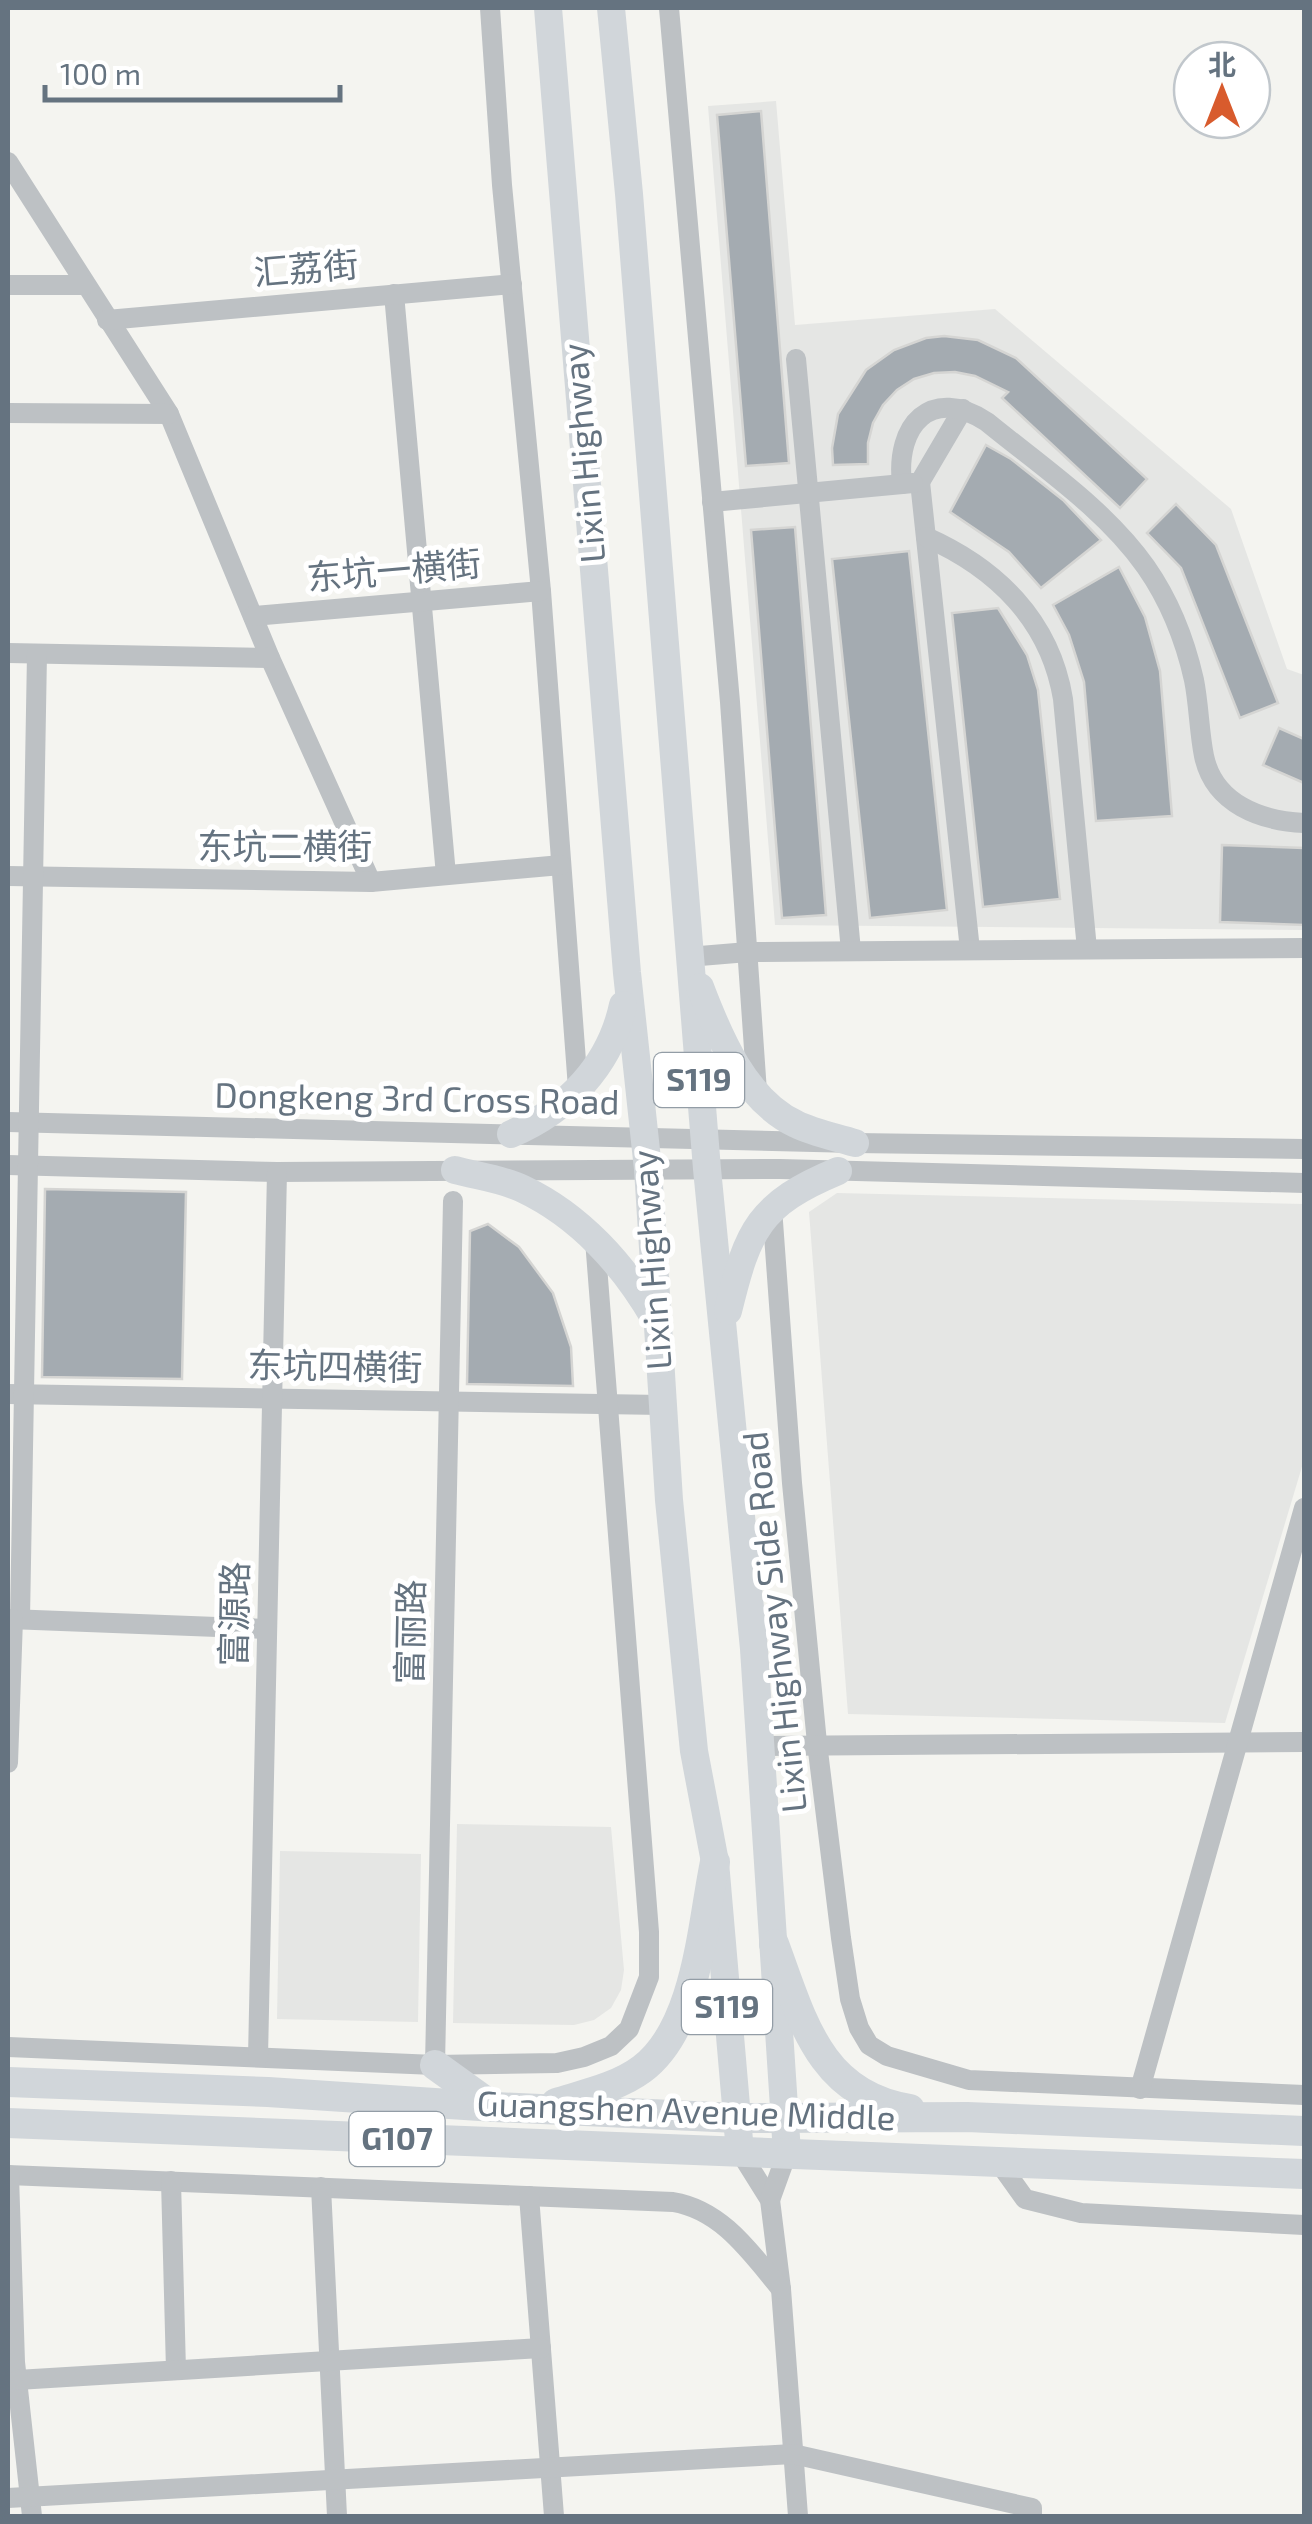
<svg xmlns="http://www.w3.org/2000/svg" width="1312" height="2524" viewBox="0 0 1312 2524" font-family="'Exo 2','Noto Sans SC',sans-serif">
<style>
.built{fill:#e5e6e4}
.building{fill:#a4abb1;stroke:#d5d5d3;stroke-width:2.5}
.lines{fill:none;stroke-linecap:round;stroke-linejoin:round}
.minor{stroke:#bdc1c4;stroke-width:20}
.major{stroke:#d1d6da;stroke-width:28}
.highway{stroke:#d1d6da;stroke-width:30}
.labels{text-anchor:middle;stroke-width:10;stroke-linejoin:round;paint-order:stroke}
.shield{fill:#fff;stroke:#939da6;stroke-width:2.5}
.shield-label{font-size:32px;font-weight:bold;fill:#657380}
.street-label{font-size:35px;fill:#657380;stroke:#fff}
</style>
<rect width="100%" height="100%" fill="#f4f4f0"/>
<g class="built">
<path d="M776 101 795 325 995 309 1231 509 1287 669 1304 675V930L775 925 708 106Z"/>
<path d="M837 1193 1304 1204V1460L1225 1723 848 1714 809 1212Z"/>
<path d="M457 1824 611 1827 624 1970 621 1990 611 2008 594 2020 574 2025 453 2023Z"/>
<path d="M280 1851 421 1854 418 2022 277 2019Z"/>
</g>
<g class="building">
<path d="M761 111 789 463 746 466 717 115Z"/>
<path d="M944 336 978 340 1016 358 1147 479 1120 508 1002 398 1008 392 975 376 955 372 934 373 914 379 897 390 883 405 873 423 868 443V464L833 465 832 448 838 414 866 370 894 350 926 338Z"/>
<path d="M986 445 1011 459 1063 500 1101 540 1041 588 1009 552 950 512Z"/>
<path d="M1176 504 1216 545 1278 703 1240 718 1181 568 1147 533Z"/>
<path d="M795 527 826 915 782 918 751 530Z"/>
<path d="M909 551 947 910 870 918 832 559Z"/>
<path d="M1119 567 1145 617 1160 671 1172 816 1096 821 1084 682 1069 635 1053 605Z"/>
<path d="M998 608 1027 655 1038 690 1060 899 983 907 952 613Z"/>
<path d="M1279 728 1304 739V783L1263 765Z"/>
<path d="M1222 845 1304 848V925L1220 922Z"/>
<path d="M45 1189 186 1192 182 1379 42 1377Z"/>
<path d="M488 1224 519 1247 553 1293 571 1347 573 1386 467 1384 470 1231Z"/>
</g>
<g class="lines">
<g class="minor">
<path d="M490 8 502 185 541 591 578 1088"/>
<path d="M669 8 730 702 757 1092"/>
<path d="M8 162 169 414 270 658 371 882"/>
<path d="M8 285H85"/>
<path d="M394 294 446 875"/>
<path d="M107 320 512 284"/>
<path d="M796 359 851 951"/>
<path d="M8 413 169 414"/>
<path d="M920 482 970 950"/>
<path d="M920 482 963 409"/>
<path d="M902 484C895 425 931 385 987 422 1042 467 1105 509 1146 567 1169 600 1185 640 1194 680 1199 705 1199 731 1204 756 1214 804 1261 821 1304 823"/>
<path d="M712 502 913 483"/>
<path d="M926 537C996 568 1050 620 1063 699L1087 949"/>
<path d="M253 616 541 591"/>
<path d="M8 653 270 658"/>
<path d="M8 876 371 882 561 865"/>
<path d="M688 957 748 952 1304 948"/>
<path d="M8 1122 855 1143 1304 1149"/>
<path d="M8 1165 277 1172 780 1169 1304 1183"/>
<path d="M772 1208 792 1483 817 1743 841 1938 850 1999 859 2028 869 2045 887 2056 969 2080 1304 2095"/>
<path d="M8 1394 662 1405"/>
<path d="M9 1619 267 1629"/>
<path d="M20 1619 37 654"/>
<path d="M762 1746 1304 1742"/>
<path d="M8 1763 13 1619"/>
<path d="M8 2047 435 2065 557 2063 584 2057 611 2046 629 2029 649 1977V1932L595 1240"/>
<path d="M258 2057 277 1172"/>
<path d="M435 2065 453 1201"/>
<path d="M1140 2089 1304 1508"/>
<path d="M740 2152 770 2200 781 2289 798 2516"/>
<path d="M1000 2164 1025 2199 1081 2213 1304 2225"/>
<path d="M8 2175 673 2202C722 2210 751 2253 781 2289"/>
<path d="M9 2175 15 2362 32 2516"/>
<path d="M171 2181 176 2370"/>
<path d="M321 2187 337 2516"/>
<path d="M529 2196 554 2516"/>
<path d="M770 2200 787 2153"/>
<path d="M17 2380 541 2348"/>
<path d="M8 2498 793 2454 1032 2508V2516"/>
</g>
<g class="major">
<path d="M548 8 627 973 648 1169 669 1500 694 1751 715 1862 740 2152"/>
<path d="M611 8 629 194 707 1169 754 1649 787 2153"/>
<path d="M700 987C719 1037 745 1100 796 1124 814 1133 836 1137 855 1143"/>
<path d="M511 1134C567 1110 610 1066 623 1005"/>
<path d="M455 1170C477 1176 503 1179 523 1189 580 1216 624 1265 655 1319"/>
<path d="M728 1311C748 1229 759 1204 838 1171"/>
</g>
<g class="highway">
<path d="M774 1944C802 2019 819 2095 910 2109"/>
<path d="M435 2065 492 2106"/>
<path d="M8 2082 268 2092 495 2107 737 2118 967 2117 1304 2131"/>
<path d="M556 2103C585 2094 618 2087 642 2069 697 2028 702 1925 715 1862"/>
<path d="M8 2123 1304 2174"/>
</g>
</g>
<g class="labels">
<g class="shield">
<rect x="654" y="1053" width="90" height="54" rx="8"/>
<rect x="682" y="1980" width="90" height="54" rx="8"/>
<rect x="349.5" y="2112" width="95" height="54" rx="8"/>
</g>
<g class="shield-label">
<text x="699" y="1091">S119</text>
<text x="727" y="2018">S119</text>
<text x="397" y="2150">G107</text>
</g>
<g class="street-label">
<text transform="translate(306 269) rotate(-5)" y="12">汇荔街</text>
<text transform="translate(584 453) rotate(-95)" y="12">Lixin Highway</text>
<text transform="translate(394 571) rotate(-5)" y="12">东坑一横街</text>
<text x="285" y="859">东坑二横街</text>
<text transform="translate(417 1099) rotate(1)" y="12">Dongkeng 3rd Cross Road</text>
<text transform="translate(652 1260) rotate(-94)" y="12">Lixin Highway</text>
<text transform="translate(335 1367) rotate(1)" y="12">东坑四横街</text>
<text transform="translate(235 1614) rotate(-89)" y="12">富源路</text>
<text transform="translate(775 1622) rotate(-96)" y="12">Lixin Highway Side Road</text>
<text transform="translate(411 1632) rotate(-89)" y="12">富丽路</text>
<text transform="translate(686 2111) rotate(2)" y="12">Guangshen Avenue Middle</text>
</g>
</g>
<rect width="1312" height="2524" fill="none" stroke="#657380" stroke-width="20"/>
<g transform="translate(1222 90)"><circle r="48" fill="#ffffff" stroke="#c1c7cc" stroke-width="2.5"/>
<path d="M0-8L18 38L0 25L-18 38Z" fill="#d85b2d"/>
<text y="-15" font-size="28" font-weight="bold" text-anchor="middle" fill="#657380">北</text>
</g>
<path d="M45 85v15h295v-15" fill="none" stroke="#657380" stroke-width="5"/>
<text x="60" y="85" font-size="30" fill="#657380" stroke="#ffffff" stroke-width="8" paint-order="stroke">100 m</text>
</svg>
